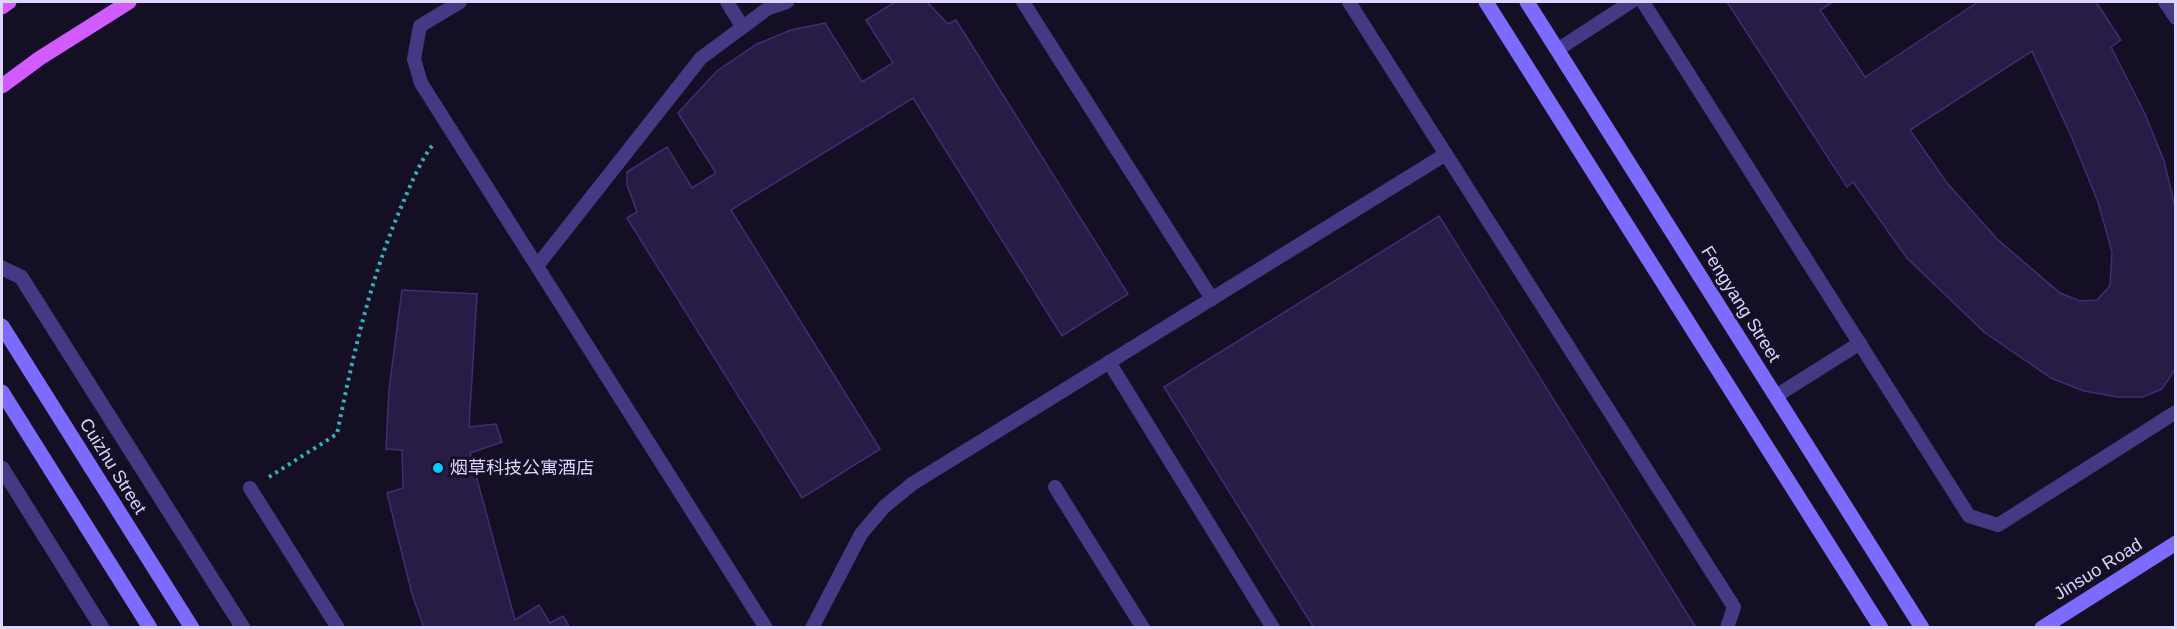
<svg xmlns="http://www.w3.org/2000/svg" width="2177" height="629" viewBox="0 0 2177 629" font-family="Arial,'Noto Sans SC',sans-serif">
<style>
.building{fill:#281b46;stroke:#422d72;stroke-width:1.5;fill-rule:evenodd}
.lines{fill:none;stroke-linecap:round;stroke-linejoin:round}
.path{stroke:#30b2b7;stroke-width:4;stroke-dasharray:3 4.5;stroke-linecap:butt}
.lane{stroke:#443a84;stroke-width:14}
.street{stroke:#443a84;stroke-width:15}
.secondary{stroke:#7d6bfe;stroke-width:15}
.primary{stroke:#d15bfe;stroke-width:15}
.poi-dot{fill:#01ccfd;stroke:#150f26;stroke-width:2}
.labels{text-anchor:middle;stroke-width:6;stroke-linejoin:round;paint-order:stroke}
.street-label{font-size:18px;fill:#ddd4ff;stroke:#150f26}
.poi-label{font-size:18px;fill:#ddd4ff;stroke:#150f26;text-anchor:start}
</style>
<rect width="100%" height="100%" fill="#150f26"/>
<g class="building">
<path d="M895 2H927L948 24 956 20 1128 294 1062 336 913 98 731 210 880 449 802 498 627 218 637 212 627 185V172L667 147 692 188 716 173 678 113 717 71 757 44 791 30 825 23 862 82 893 63 866 20Z"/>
<path d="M1727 2H1833L1820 10 1865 77 1978 2H2096L2121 40 2111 47 2145 114 2164 161 2176 210V368L2162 389 2143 397H2118L2084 391 2051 378 1984 332 1907 258 1853 182 1847 187ZM2032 51 2072 138 2098 202 2112 252 2110 286 2097 300 2080 301 2060 293 1998 240 1947 183 1910 130Z"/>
<path d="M1439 216 1695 626 1692 628H1314L1164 387Z"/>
<path d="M402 290 477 294 469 427 496 424 502 442 470 453 515 620 539 605 550 623 563 616 570 628H424L412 594 387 493 403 488 402 450 386 449 389 390Z"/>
</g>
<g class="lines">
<path class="path" d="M269 477 337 434C353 355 370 279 402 205 411 184 420 161 434 143"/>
<g class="lane">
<path d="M460 2 420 26 414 59 421 83 766 628"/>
<path d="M727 2 742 26"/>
<path d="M1023 2 1212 299"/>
<path d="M1349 2 1734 607 1727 628"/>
<path d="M1643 2 1969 516 1998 525 2176 412"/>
<path d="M2165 2 2176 18"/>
<path d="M1557 50 1631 2"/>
<path d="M537 266 701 58 767 9 787 2"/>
<path d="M1109 362 1273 628"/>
<path d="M1776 396 1860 343"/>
<path d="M1055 487 1143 628"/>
<path d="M250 488 338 628"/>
<path d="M812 628 861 534 884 507 912 484 1446 154"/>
</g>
<g class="street">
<path d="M2 268 21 277 243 628"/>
<path d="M2 468 102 628"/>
</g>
<g class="secondary">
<path d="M1486 2 1881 628"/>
<path d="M1527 2 1922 628"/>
<path d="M2 326 192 628"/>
<path d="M2 392 150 628"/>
<path d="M2042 628 2176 543"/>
</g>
<g class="primary">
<path d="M2 7 9 2"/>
<path d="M2 86 40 58 129 2"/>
</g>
</g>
<circle class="poi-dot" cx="438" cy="468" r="6"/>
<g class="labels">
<g class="street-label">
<text transform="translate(1741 304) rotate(58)" y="6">Fengyang Street</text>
<text transform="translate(113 466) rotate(58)" y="6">Cuizhu Street</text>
<text transform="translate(2098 569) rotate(-32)" y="6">Jinsuo Road</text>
</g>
<g class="poi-label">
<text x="450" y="474">烟草科技公寓酒店</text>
</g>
</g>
<rect width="2177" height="629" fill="none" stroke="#ddd4ff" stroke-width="6"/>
</svg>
